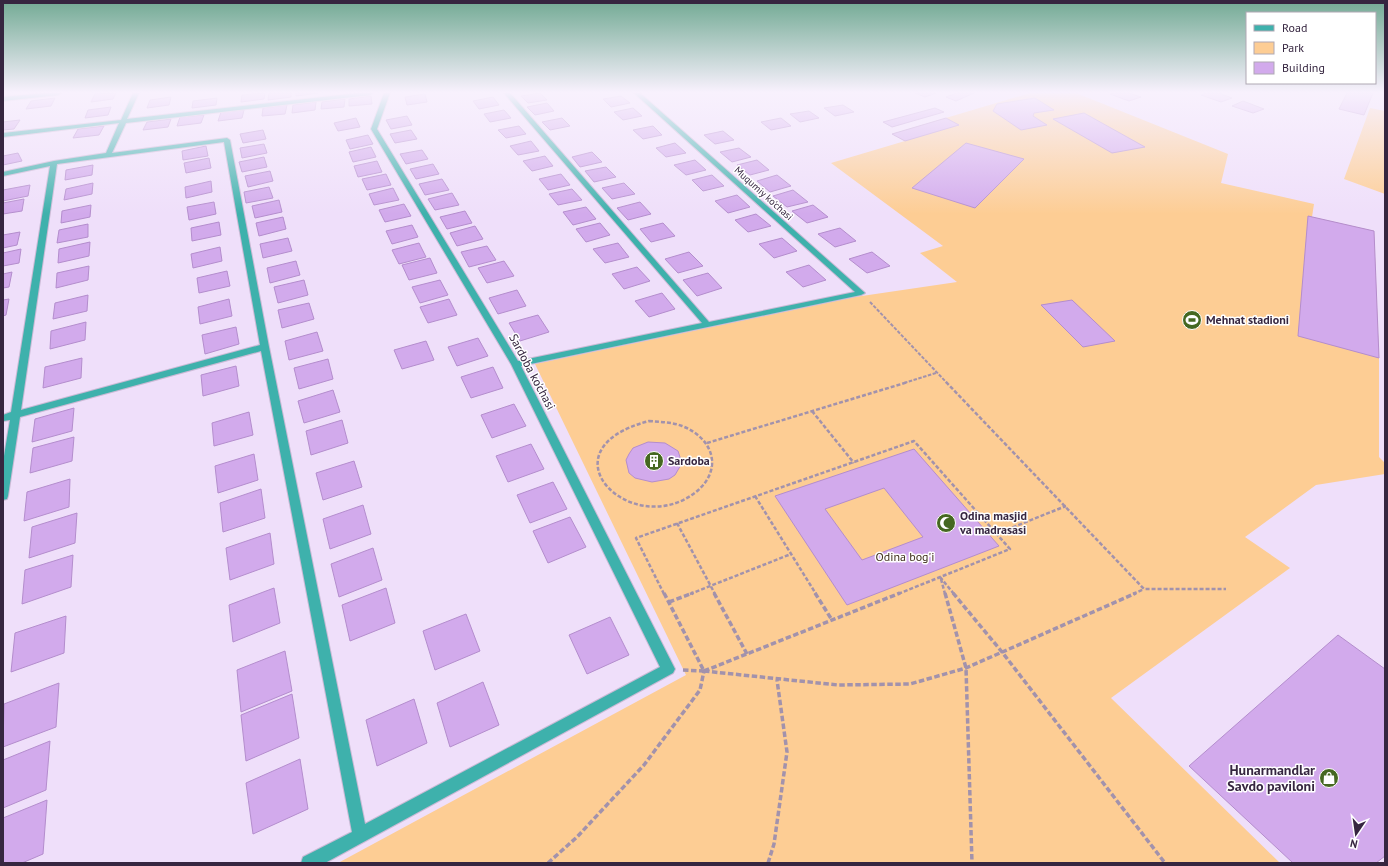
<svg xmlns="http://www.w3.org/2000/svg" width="1388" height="866" viewBox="0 0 1388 866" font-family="'PT Sans',sans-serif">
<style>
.green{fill:#fdcd94}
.building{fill:#d2aaec;stroke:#b48dcd;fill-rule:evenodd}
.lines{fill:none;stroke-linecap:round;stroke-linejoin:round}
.minor-casing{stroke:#cabad5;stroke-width:2}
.path-far2{stroke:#a292ac;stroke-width:2;stroke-dasharray:3.5 1.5;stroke-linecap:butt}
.path-far1{stroke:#a292ac;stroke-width:2.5;stroke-dasharray:4 2;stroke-linecap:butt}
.path{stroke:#a292ac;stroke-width:3.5;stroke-dasharray:5.5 2.5;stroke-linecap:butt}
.minor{fill:#3eb1ac;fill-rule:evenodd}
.labels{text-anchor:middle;stroke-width:3;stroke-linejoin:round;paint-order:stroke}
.far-street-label{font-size:10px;fill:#362640;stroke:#fff}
.poi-label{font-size:12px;font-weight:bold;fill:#362640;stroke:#fff;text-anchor:start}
.street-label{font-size:12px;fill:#362640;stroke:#fff}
.park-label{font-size:12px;fill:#3f2f1b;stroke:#fff}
.near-poi-label{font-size:14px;font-weight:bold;fill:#362640;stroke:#fff;text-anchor:end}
</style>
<rect width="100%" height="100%" fill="#efdffa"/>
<g class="green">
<path d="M1030 93H1076L1228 154 1221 183 1314 204 1312 217 1374 231 1379 358V457L1385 463V474L1316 485 1245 537 1290 568 1111 698 1280 863H338L686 675 535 364 855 297 957 282 920 253 943 246 831 163 905 141 892 134Z"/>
<path d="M1370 108 1385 111V194L1344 179Z"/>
</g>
<g class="building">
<path d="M116 93 113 99 91 102 95 94Z"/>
<path d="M265 93 264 99 241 102 242 95Z"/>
<path d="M269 93H291V97L268 100Z"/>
<path d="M296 93H318L296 96Z"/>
<path d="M540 93 547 100 528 103 521 96Z"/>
<path d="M915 93H936L925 97Z"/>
<path d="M957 93H974L956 101 946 97Z"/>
<path d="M1115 93H1129L1141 97 1129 101 1110 94Z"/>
<path d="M1207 93H1218L1232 98 1221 102 1201 95Z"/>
<path d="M1347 93H1373L1364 115 1339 109Z"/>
<path d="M425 94 427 102 407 105 405 97Z"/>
<path d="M371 96 372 104 349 106V99Z"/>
<path d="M621 96 630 103 611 107 603 99Z"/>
<path d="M171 97 169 105 147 108 150 100Z"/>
<path d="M493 97 499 105 479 109 473 101Z"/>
<path d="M55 98 51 106 26 109 31 101Z"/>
<path d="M217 98 216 105 192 108 193 101Z"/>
<path d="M1035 98 1054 110 1034 113 1033 116 1047 125 1021 130 993 111 997 104Z"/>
<path d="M345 99 344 107 321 109 322 102Z"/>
<path d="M1243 101 1264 109 1253 113 1232 106Z"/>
<path d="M316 102 315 110 292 113 293 105Z"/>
<path d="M547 103 554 111 535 115 527 107Z"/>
<path d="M287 105 285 114 262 116 263 108Z"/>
<path d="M843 105 854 112 835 116 824 108Z"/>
<path d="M111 107 108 115 85 118 88 110Z"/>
<path d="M633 108 642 116 623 120 614 112Z"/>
<path d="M935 108 944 112 892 127 883 122Z"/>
<path d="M244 110 242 118 218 121 221 112Z"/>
<path d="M504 110 511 118 490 122 484 114Z"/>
<path d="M809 111 819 118 800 122 790 114Z"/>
<path d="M1084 113 1145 147 1112 153 1053 119Z"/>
<path d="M204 115 201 123 177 126 180 117Z"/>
<path d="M407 116 412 125 391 129 386 120Z"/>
<path d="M356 118 360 127 338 131 334 123Z"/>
<path d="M562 118 570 126 550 130 542 122Z"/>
<path d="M781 118 791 126 771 130 761 122Z"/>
<path d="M946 118 959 125 905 141 892 134Z"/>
<path d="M171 119 168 127 143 130 147 122Z"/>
<path d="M20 120 14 129 3 130V122Z"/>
<path d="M104 126 99 135 73 138 78 129Z"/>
<path d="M519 126 526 134 506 138 498 130Z"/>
<path d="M653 126 662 135 643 139 633 130Z"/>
<path d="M263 130 266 139 243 143 240 134Z"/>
<path d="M411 130 417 139 395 143 390 134Z"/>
<path d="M723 131 734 140 715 144 704 135Z"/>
<path d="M368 135 373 144 350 149 346 140Z"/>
<path d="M531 141 539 151 518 155 510 146Z"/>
<path d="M675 143 686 153 666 157 656 148Z"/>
<path d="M966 143 1024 159 975 208 912 188Z"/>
<path d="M264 144 267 153 242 158 240 148Z"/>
<path d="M206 146 208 156 183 160 182 151Z"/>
<path d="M371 147 376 157 353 162 349 152Z"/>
<path d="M739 148 751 157 732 162 720 152Z"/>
<path d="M422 150 428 159 406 164 400 154Z"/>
<path d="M592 152 602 162 580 167 572 157Z"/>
<path d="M18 153 22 161 3 165V156Z"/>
<path d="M545 156 553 166 532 171 523 161Z"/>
<path d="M264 157 267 167 242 172 239 162Z"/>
<path d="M209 158 211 168 186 173 184 163Z"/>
<path d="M695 160 706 170 686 175 674 165Z"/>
<path d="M757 160 769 170 750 175 737 165Z"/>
<path d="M377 161 382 172 358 177 354 166Z"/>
<path d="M433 164 439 174 416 179 410 169Z"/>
<path d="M93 165 92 175 65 180 66 170Z"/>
<path d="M606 167 616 177 594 182 585 171Z"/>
<path d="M270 171 273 181 248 187 245 176Z"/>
<path d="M386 174 391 185 367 190 362 179Z"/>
<path d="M561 174 570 185 548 190 539 179Z"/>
<path d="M712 175 724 186 703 191 692 180Z"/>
<path d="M777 175 791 186 770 192 757 181Z"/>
<path d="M442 179 449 190 425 195 419 184Z"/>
<path d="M211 181 212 192 186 198 185 187Z"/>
<path d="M93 183 92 194 64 200 66 189Z"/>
<path d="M624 183 635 194 612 199 602 188Z"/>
<path d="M30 185 28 196 3 201V190Z"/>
<path d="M269 187 273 198 246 203 244 192Z"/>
<path d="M393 188 399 200 374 205 369 194Z"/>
<path d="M572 189 582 200 558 205 549 194Z"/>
<path d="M793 190 808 202 787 207 773 196Z"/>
<path d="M452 193 459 205 435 210 428 199Z"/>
<path d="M737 195 750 207 728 213 715 201Z"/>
<path d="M24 199 22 211 3 214V203Z"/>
<path d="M279 200 282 212 255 218 252 206Z"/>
<path d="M214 202 216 214 189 220 187 207Z"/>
<path d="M640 202 651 214 628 220 617 208Z"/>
<path d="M404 204 411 216 385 222 379 210Z"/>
<path d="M91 205 90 217 61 223 62 211Z"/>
<path d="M813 205 828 217 807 223 792 211Z"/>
<path d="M586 207 596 219 573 225 563 212Z"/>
<path d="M465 211 472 223 447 229 440 217Z"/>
<path d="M756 214 771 226 748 232 735 220Z"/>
<path d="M1308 216 1374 231 1379 358 1298 336Z"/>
<path d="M283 217 286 229 259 236 256 223Z"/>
<path d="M219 222 221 235 192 241 191 228Z"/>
<path d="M600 223 610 235 586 242 576 229Z"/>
<path d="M663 223 675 236 651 242 640 229Z"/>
<path d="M88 224V237L57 243 59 230Z"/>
<path d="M412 225 418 237 392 244 386 231Z"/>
<path d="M475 226 483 239 457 246 450 233Z"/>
<path d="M840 228 856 241 835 247 818 234Z"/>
<path d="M20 232 17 245 3 248V235Z"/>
<path d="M288 238 292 251 263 258 260 244Z"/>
<path d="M782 238 797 251 774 258 759 244Z"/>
<path d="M90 242 89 256 58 263 59 249Z"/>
<path d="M419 243 426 257 399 264 392 250Z"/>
<path d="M618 243 629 257 605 263 593 249Z"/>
<path d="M487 246 496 260 469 267 461 252Z"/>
<path d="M220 247 222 261 193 268 191 254Z"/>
<path d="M21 249 19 263 3 266V253Z"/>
<path d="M689 252 703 266 678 273 665 259Z"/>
<path d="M872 252 890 266 867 273 849 259Z"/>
<path d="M430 258 437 273 409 280 402 265Z"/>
<path d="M296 261 300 275 270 283 267 268Z"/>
<path d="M504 261 514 276 487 283 478 268Z"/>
<path d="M809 265 826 280 803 287 786 272Z"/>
<path d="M89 266 88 280 56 288 57 273Z"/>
<path d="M637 267 650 281 624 289 612 274Z"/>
<path d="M227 271 230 286 199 293 197 278Z"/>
<path d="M12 272 9 287 3 288V274Z"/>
<path d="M708 273 722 288 697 296 683 280Z"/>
<path d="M304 280 308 295 278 303 274 287Z"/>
<path d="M440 280 448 295 420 303 412 287Z"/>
<path d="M517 290 526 306 498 314 489 298Z"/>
<path d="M662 293 675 309 649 317 635 301Z"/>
<path d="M88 295 87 311 53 319 55 303Z"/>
<path d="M9 299 6 315 3 316V300Z"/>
<path d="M229 299 232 316 200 324 198 307Z"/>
<path d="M449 299 457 315 428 323 420 307Z"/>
<path d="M1072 300 1115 341 1083 347 1041 305Z"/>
<path d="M309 303 314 319 282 328 278 310Z"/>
<path d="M538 315 549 332 520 341 509 323Z"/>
<path d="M86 322 85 340 50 349 51 331Z"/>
<path d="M236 327 239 344 205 354 202 335Z"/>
<path d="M317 332 323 351 289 360 285 341Z"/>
<path d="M478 338 488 356 457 366 448 347Z"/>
<path d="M426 341 434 360 402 369 394 350Z"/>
<path d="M82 358 81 378 43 388 45 367Z"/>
<path d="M328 359 333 379 299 389 294 368Z"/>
<path d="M236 366 239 386 203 396 201 375Z"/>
<path d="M493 367 503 388 471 398 461 377Z"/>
<path d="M333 390 340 412 304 423 298 401Z"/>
<path d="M514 404 526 426 492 438 481 415Z"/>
<path d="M74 408 72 431 32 442 35 419Z"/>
<path d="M249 412 253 435 214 446 212 423Z"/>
<path d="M342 420 348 443 311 455 306 431Z"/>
<path d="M74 437 72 461 30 473 33 448Z"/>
<path d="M648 442 665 443 678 451 682 463 675 475 669 479 652 482 635 478 629 473 626 460 629 454 633 448Z"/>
<path d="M531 444 544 469 508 482 496 456Z"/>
<path d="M914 449 999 546 847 605 775 496ZM884 488 923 537 862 560 825 509Z"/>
<path d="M254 454 258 480 218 493 215 466Z"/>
<path d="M354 461 362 487 323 500 316 473Z"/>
<path d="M70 479 69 507 24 521 27 492Z"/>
<path d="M553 482 567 509 530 523 517 495Z"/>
<path d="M261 489 265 518 223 532 220 503Z"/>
<path d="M363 505 371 534 330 549 323 519Z"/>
<path d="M77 513 75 543 29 558 32 527Z"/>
<path d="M570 517 586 547 548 563 533 531Z"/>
<path d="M270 533 274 564 230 580 226 548Z"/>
<path d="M373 548 382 580 339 597 331 564Z"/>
<path d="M73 555 71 587 22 604 25 570Z"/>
<path d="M274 588 280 623 233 642 229 605Z"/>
<path d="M386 588 395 623 350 641 342 605Z"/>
<path d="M466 614 480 651 435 670 423 631Z"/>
<path d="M66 616 64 653 11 672 15 633Z"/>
<path d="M610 617 629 655 587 674 569 635Z"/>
<path d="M1338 635 1385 669V856L1376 863H1293L1189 766Z"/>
<path d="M285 651 292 691 241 712 237 670Z"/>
<path d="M483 682 499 725 450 747 437 703Z"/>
<path d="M59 683 56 727 3 747 4 704Z"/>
<path d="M292 694 299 738 246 761 241 715Z"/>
<path d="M414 699 427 743 377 766 366 720Z"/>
<path d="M50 741 46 790 3 808V760Z"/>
<path d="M300 759 308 809 253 834 246 783Z"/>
<path d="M47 800 43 854 22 863H3V818Z"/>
</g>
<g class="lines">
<defs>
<g id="minor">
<path d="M46 93H61L58 95 3 101V97Z"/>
<path d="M133 93H139L127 119 358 93H373L370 95 126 123 112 153 227 138 230 140 269 347 365 824 660 667 511 364 371 129 384 93H390L377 129 518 361 702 323 504 93H510L709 322 855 292 634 93H640L865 293 861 295 521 366 675 669 673 673 325 863H301L303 857 352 832 261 351 20 417 8 496 7 499 3 500V462L10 420 3 421V415L11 412 50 166 3 176V172L54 161 106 153 119 123 3 137V133L121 120ZM224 142 260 345 21 410 57 164Z"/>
</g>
</defs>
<use href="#minor" class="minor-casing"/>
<g class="path-far2">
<path d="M870 302 947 383"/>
<path d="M904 383 936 373"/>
</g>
<g class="path-far1">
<path d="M946 382 1144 589H1226"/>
<path d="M812 411 854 463"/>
<path d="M649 421C660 422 672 422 682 426 713 438 724 469 696 492 632 542 538 450 649 421Z"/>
<path d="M707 443 908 382"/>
<path d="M755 496 816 594"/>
<path d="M677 523 715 594"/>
<path d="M996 534 1066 506"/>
<path d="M940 577 954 594"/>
<path d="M941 579 945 594"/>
<path d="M664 594 636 538 914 441 1010 549 898 594"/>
<path d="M690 594 791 554"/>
<path d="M1133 594 1144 589"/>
</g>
<g class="path">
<path d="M664 593 704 671"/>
<path d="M714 593 747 654"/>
<path d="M815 593 832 620"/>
<path d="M945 593 966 668 972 863"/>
<path d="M953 593 1002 652 1165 863"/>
<path d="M669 602 693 593"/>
<path d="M683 670 704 671"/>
<path d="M704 671 838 685 910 684 966 668 1136 593"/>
<path d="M704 671 900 593"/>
<path d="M548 863 577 837 644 765 700 690 704 671"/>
<path d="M768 863 774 844 787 752 777 680"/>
</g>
<use href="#minor" class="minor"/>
</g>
<linearGradient id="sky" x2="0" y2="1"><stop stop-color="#72aa94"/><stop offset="0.43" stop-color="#f8f1fd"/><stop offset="1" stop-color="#f8f1fd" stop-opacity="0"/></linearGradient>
<rect width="1388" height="214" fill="url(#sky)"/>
<defs>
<symbol id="stadium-disc" viewBox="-11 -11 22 22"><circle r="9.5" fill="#456821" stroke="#fff"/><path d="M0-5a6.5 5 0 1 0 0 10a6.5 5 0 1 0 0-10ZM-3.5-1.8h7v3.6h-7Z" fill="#fff"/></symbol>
<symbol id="building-disc" viewBox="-11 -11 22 22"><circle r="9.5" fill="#456821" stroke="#fff"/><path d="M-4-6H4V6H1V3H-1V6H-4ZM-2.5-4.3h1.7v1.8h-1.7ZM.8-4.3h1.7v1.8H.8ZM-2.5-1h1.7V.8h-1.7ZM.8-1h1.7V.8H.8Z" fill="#fff"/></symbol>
<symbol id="mosque-disc" viewBox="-11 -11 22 22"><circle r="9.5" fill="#456821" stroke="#fff"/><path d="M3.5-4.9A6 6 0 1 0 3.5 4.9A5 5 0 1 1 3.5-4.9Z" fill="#fff"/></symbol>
<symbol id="shop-disc" viewBox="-11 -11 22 22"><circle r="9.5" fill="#456821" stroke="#fff"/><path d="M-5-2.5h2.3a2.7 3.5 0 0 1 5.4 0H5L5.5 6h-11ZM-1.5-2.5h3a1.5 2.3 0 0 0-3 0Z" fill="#fff"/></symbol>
</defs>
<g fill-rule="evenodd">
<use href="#stadium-disc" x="1181" y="309" width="22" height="22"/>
<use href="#building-disc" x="643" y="450" width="22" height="22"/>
<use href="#mosque-disc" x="935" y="512" width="22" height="22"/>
<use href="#shop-disc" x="1318" y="767" width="22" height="22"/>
</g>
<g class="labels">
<g class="far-street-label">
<text transform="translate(764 193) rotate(42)" y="4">Muqumiy ko'chasi</text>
</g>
<g class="poi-label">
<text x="1206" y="324">Mehnat stadioni</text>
<text x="668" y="465">Sardoba</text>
<text x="960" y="520">Odina masjid<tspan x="960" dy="14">va madrasasi</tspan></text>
</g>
<g class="street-label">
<text transform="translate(532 372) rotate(62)" y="4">Sardoba ko'chasi</text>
</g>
<g class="park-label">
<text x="905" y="561">Odina bog'i</text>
</g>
<g class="near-poi-label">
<text x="1315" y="775">Hunarmandlar<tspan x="1315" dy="16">Savdo paviloni</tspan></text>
</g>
</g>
<rect width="1388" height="866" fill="none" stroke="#362640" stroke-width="8"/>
<rect x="1246" y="12" width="130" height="72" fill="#ffffff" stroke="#afa8b3"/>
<rect x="1254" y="25" width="20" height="6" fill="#3eb1ac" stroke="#afa8b3"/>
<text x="1282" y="32" font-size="12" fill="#362640">Road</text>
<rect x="1254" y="42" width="20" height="12" fill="#fdcd94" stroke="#afa8b3"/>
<text x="1282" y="52" font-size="12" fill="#362640">Park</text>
<rect x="1254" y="62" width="20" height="12" fill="#d2aaec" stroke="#afa8b3"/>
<text x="1282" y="72" font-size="12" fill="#362640">Building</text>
<g transform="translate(1356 834) rotate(193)" stroke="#ffffff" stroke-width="3" paint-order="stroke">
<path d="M0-3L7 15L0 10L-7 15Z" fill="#362640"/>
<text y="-6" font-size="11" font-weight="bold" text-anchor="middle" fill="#362640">N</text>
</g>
</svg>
